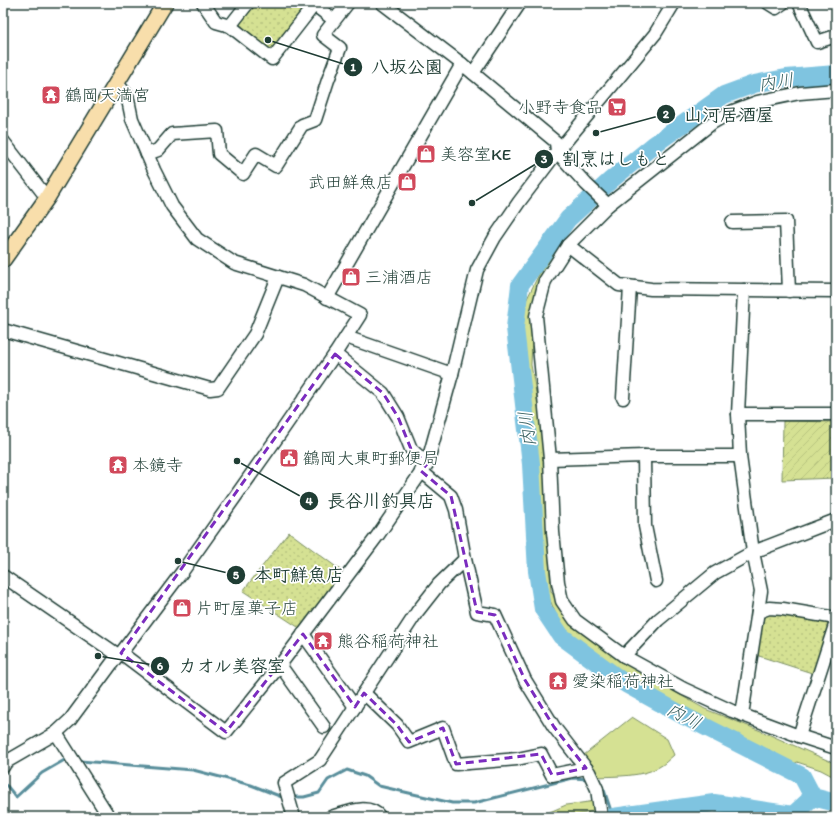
<svg xmlns="http://www.w3.org/2000/svg" width="839" height="820" viewBox="0 0 839 820" font-family="Itim,'Klee One',sans-serif">
<style>
.grass{fill:#d5e193;stroke:#7a8f64}
.park{fill:url(#park-dots);stroke:#7a8f64}
.garden{fill:url(#garden-furrows);stroke:#7a8f64}
.lines{fill:none;stroke-linecap:round;stroke-linejoin:round}
.stream{stroke:#598e9b;stroke-width:3}
.river{stroke:#7fc4e0;stroke-width:18}
.minor-casing{stroke:#1f3d34;stroke-width:15}
.major-casing{stroke:#1f3d34;stroke-width:18}
.minor{stroke:#fff;stroke-width:12}
.major{stroke:#f8deab;stroke-width:15}
.marked{fill:none;stroke:#7b2cbf;stroke-width:3;stroke-dasharray:8 5;stroke-linejoin:round}
.labels{text-anchor:middle;stroke-width:3.5;stroke-linejoin:round;paint-order:stroke}
.poi-label{font-size:17px;fill:#1f3d34;stroke:#fff;text-anchor:start}
.water-label{font-size:18px;font-style:italic;fill:#375f5f;stroke:#fff}
.leader{fill:none;stroke:#1f3d34;stroke-width:1.5}
.callout-dot{fill:#1f3d34;stroke:#fff;stroke-width:1.5}
.mark-label{font-size:12px;text-anchor:middle;font-weight:bold;fill:#fff}
.callout-label{font-size:18px;text-anchor:middle;font-weight:bold;fill:#1f3d34;stroke:#fff;stroke-width:3.5;stroke-linejoin:round;paint-order:stroke}
</style>
<defs>
<pattern id="park-dots" width="8" height="8" patternUnits="userSpaceOnUse"><rect width="8" height="8" fill="#d5e193"/><path d="M2 2h.1M6 6h.1" fill="none" stroke="#b6c27f" stroke-width="1.8" stroke-linecap="round"/></pattern>
<pattern id="garden-furrows" width="10" height="10" patternUnits="userSpaceOnUse"><rect width="10" height="10" fill="#d5e193"/><path d="M-1 1l2-2M0 10L10 0M9 11l2-2" fill="none" stroke="#b6c27f"/></pattern>
</defs>
<rect width="100%" height="100%" fill="#fff"/>
<filter id="ink" filterUnits="userSpaceOnUse"><feTurbulence type="fractalNoise" baseFrequency=".025" numOctaves="2"/><feDisplacementMap in="SourceGraphic" scale="8" xChannelSelector="R" yChannelSelector="G"/><feConvolveMatrix kernelMatrix="1 2 1 2 8 2 1 2 1" color-interpolation-filters="sRGB"/></filter>
<g filter="url(#ink)">
<g class="grass">
<path d="M599 205 602 208 558 253 533 315 531 365 541 420 551 591 565 616 636 670 705 709 761 731 836 764V778L821 770 797 762 793 765 779 760 770 750 752 745 741 737 677 705 607 662 569 634 558 619 549 598 542 575 538 470 522 347 521 311 539 274 555 249Z"/>
<path d="M632 717 667 739 674 755C669 759 665 764 659 767 643 777 615 776 597 777L584 755Z"/>
<path d="M596 801V811C579 814 562 820 545 814L566 805Z"/>
</g>
<g class="park">
<path d="M252 3H308L272 55 235 26Z"/>
<path d="M289 532 343 572 301 629 243 591Z"/>
<path d="M772 611 834 620 815 674 756 655 761 614Z"/>
</g>
<path class="garden" d="M783 421 836 422V478L782 480Z"/>
<g class="lines">
<g class="stream">
<path d="M79 759 80 761 193 770 251 785 282 797H285"/>
<path d="M3 784 7 786 16 797 42 773 68 758"/>
<path d="M601 788 604 790 613 817"/>
<path d="M291 797H304L319 793 328 780 347 770 365 776 379 786 452 803H474L573 778 588 779"/>
</g>
<g class="river">
<path d="M836 74 786 78 754 84 724 95 655 144 611 180 568 219 520 285 515 328 531 464 537 571 543 609 561 636 626 684 686 717 802 776 813 797 836 803"/>
<path d="M613 817 714 803 793 815 813 797"/>
</g>
<defs>
<g id="minor">
<path d="M203 3 216 22 230 26 272 59 314 5"/>
<path d="M312 3 334 20"/>
<path d="M382 3 462 64 556 142 557 152 586 184 608 205"/>
<path d="M768 3 776 8 783 3"/>
<path d="M799 3 817 42 836 36"/>
<path d="M230 26 248 3"/>
<path d="M473 73 520 3"/>
<path d="M836 90 800 93 757 102 733 111 712 123 608 205 568 245 545 281 536 316 550 459 553 532 558 582 562 601 575 620 624 656 684 689 732 711 799 736 836 748"/>
<path d="M3 141 47 198"/>
<path d="M147 154 158 150 172 134 217 131 219 154 243 174 256 154 276 166 302 125 315 120 328 80 340 48 323 35 348 3"/>
<path d="M732 222 786 221 789 291"/>
<path d="M568 245 619 285 651 289 836 291"/>
<path d="M327 298 462 64"/>
<path d="M3 330 210 389 218 388 255 334 278 277"/>
<path d="M346 337 452 374"/>
<path d="M335 354 383 393 398 417 411 449 427 464"/>
<path d="M623 398 630 287"/>
<path d="M738 414H836"/>
<path d="M644 456 645 526 656 581"/>
<path d="M550 459 644 456H740"/>
<path d="M421 471 451 496 456 510 465 559 477 612 495 615 525 680 554 727 589 772 597 789 601 817"/>
<path d="M3 576 118 655"/>
<path d="M758 612 769 608 783 609 836 618"/>
<path d="M303 634 355 707"/>
<path d="M121 653 226 732 280 665 378 535 427 464 452 374 477 270 495 237 519 202 557 152 655 34 674 3"/>
<path d="M624 656 658 620 715 573 753 552 836 520"/>
<path d="M280 665 324 727"/>
<path d="M364 693 397 725 409 742 443 728 456 764 517 759 541 754 552 775 586 768"/>
<path d="M742 715 761 591 753 552 740 456 738 414 744 290"/>
<path d="M56 733 109 817"/>
<path d="M799 736 836 622"/>
<path d="M3 767 6 762 56 733 70 720 118 655 121 653 182 572 279 435 335 354 360 315 304 285 234 263 197 239 172 206 154 170 132 119 127 95 117 83"/>
<path d="M294 817 284 783 320 760 417 612 439 584 465 559"/>
<path d="M331 817C346 813 368 802 380 817"/>
</g>
<path id="major" d="M3 260 47 198 165 3"/>
</defs>
<use href="#minor" class="minor-casing"/>
<use href="#major" class="major-casing"/>
<use href="#minor" class="minor"/>
<use href="#major" class="major"/>
</g>
</g>
<path class="marked" d="M335 354 383 393 398 417 411 449 427 464 421 471 451 496 477 612 495 615 525 680 554 727 586 768 552 775 541 754 456 764 443 728 409 742 397 725 364 693 355 707 303 634 226 732 121 653Z"/>
<defs>
<symbol id="temple-square" viewBox="-11 -11 22 22"><rect x="-9" y="-9" width="18" height="18" rx="4" fill="#d1495b" stroke="#fff"/><path d="M0-6L5-2H3V0L6.5 2.5H4V6H1.5V3h-3V6H-4V2.5H-6.5L-3 0V-2H-5Z" fill="#fff"/></symbol>
<symbol id="supermarket-square" viewBox="-11 -11 22 22"><rect x="-9" y="-9" width="18" height="18" rx="4" fill="#d1495b" stroke="#fff"/><path d="M-6-5.5h2.5l.6 2H6L4.5 2H-2.5L-4.4-4H-6ZM-1.5 3.2a1.3 1.3 0 1 0 .1 0ZM3 3.2a1.3 1.3 0 1 0 .1 0Z" fill="#fff"/></symbol>
<symbol id="shop-square" viewBox="-11 -11 22 22"><rect x="-9" y="-9" width="18" height="18" rx="4" fill="#d1495b" stroke="#fff"/><path d="M-5-2.5h2.3a2.7 3.5 0 0 1 5.4 0H5L5.5 6h-11ZM-1.5-2.5h3a1.5 2.3 0 0 0-3 0Z" fill="#fff"/></symbol>
<symbol id="civic-square" viewBox="-11 -11 22 22"><rect x="-9" y="-9" width="18" height="18" rx="4" fill="#d1495b" stroke="#fff"/><path d="M-.6-6.5H3V-4.5H.6V-3L4-1V1h2V6H-6V1h2V-1L-.6-3ZM-1.2 2.5V6h2.4V2.5Z" fill="#fff"/></symbol>
</defs>
<g fill-rule="evenodd">
<use href="#temple-square" x="40" y="84" width="22" height="22"/>
<use href="#supermarket-square" x="606" y="96" width="22" height="22"/>
<use href="#shop-square" x="415" y="143" width="22" height="22"/>
<use href="#shop-square" x="396" y="171" width="22" height="22"/>
<use href="#shop-square" x="340" y="266" width="22" height="22"/>
<use href="#civic-square" x="278" y="447" width="22" height="22"/>
<use href="#temple-square" x="107" y="454" width="22" height="22"/>
<use href="#shop-square" x="171" y="597" width="22" height="22"/>
<use href="#temple-square" x="312" y="630" width="22" height="22"/>
<use href="#temple-square" x="547" y="670" width="22" height="22"/>
</g>
<g class="labels">
<g class="poi-label">
<text x="65" y="101">鶴岡天満宮</text>
<text x="603" y="113" text-anchor="end">小野寺食品</text>
<text x="440" y="160">美容室KE</text>
<text x="393" y="188" text-anchor="end">武田鮮魚店</text>
<text x="365" y="283">三浦酒店</text>
<text x="303" y="464">鶴岡大東町郵便局</text>
<text x="132" y="471">本鏡寺</text>
<text x="196" y="614">片町屋菓子店</text>
<text x="337" y="647">熊谷稲荷神社</text>
<text x="572" y="687">愛染稲荷神社</text>
</g>
<g class="water-label">
<text transform="translate(776 82) rotate(-8)" y="6">内川</text>
<text transform="translate(527 429) rotate(-97)" y="6">内川</text>
<text transform="translate(684 716) rotate(28)" y="6">内川</text>
</g>
</g>
<path class="leader" d="M268 40L353 67M596 133L666 114M472 203L544 159M237 461L309 501M178 561L236 575M98 656L160 666"/>
<g class="callout-dot">
<circle cx="268" cy="40" r="4"/>
<circle cx="596" cy="133" r="4"/>
<circle cx="472" cy="203" r="4"/>
<circle cx="237" cy="461" r="4"/>
<circle cx="178" cy="561" r="4"/>
<circle cx="98" cy="656" r="4"/>
<circle cx="353" cy="67" r="10"/>
<circle cx="666" cy="114" r="10"/>
<circle cx="544" cy="159" r="10"/>
<circle cx="309" cy="501" r="10"/>
<circle cx="236" cy="575" r="10"/>
<circle cx="160" cy="666" r="10"/>
</g>
<g class="mark-label">
<text x="353" y="71">1</text>
<text x="666" y="118">2</text>
<text x="544" y="163">3</text>
<text x="309" y="505">4</text>
<text x="236" y="579">5</text>
<text x="160" y="670">6</text>
</g>
<g class="callout-label">
<text x="407" y="73">八坂公園</text>
<text x="729" y="121">山河居酒屋</text>
<text x="616" y="165">割烹はしもと</text>
<text x="381" y="507">長谷川釣具店</text>
<text x="299" y="581">本町鮮魚店</text>
<text x="232" y="672">カオル美容室</text>
</g>
<rect width="839" height="820" fill="none" stroke="#fff" stroke-width="16"/>
<rect x="8" y="8" width="823" height="804" fill="none" stroke="#1f3d34" stroke-width="1.5" filter="url(#ink)"/>
</svg>
